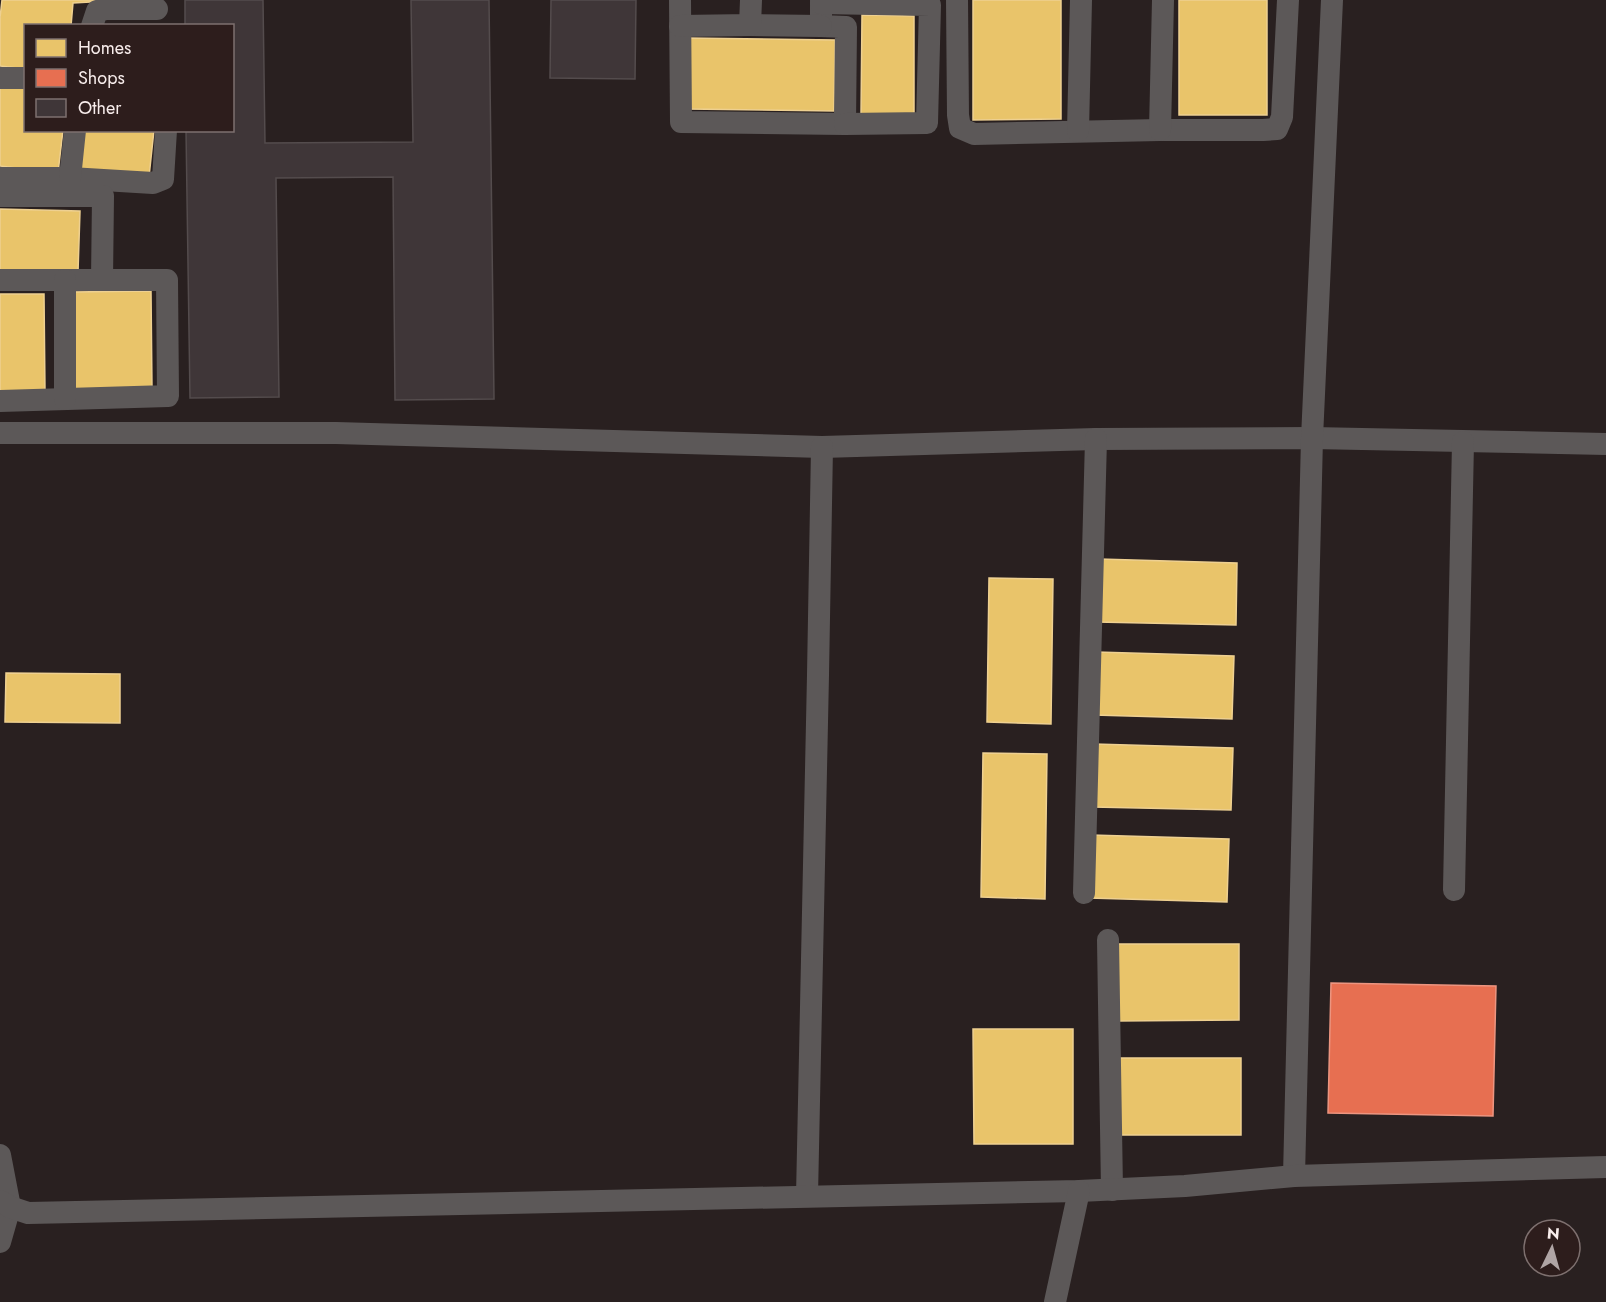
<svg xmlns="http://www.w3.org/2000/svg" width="1606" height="1302" viewBox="0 0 1606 1302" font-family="Jost,sans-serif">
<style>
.homes{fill:#e9c46a;stroke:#eed091;stroke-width:1.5}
.shops{fill:#e76f51;stroke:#ec9580;stroke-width:1.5}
.building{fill:#3f3638;stroke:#544c4d;stroke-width:1.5}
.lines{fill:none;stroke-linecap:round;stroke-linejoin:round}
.minor{stroke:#5c5858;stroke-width:22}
</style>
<rect width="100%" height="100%" fill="#292020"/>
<g class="homes">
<path d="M2 0H125L73 3 71 26H26V69L0 66V18Z"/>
<path d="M973 0H1061V119L973 120Z"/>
<rect x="1179" y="0" width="88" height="115"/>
<path d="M862 15 914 16V116L861 115Z"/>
<path d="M688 38 835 40 834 111 687 109Z"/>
<path d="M0 84 26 87V130H63L58 173 0 166Z"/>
<path d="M81 130H154L149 177 77 169Z"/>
<path d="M0 209 80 211 78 272 0 270Z"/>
<path d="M151 291 152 388 72 389 71 292Z"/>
<path d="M0 294H44L45 391H0Z"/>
<path d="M1099 559 1237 563 1236 625 1097 622Z"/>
<path d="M989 578 1053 579 1051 724 987 722Z"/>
<path d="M1096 652 1234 656 1232 719 1094 715Z"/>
<path d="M6 673 120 674V723L5 722Z"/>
<path d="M1094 744 1233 748 1231 810 1093 807Z"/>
<path d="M983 753 1047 754 1045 899 981 897Z"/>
<path d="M1091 835 1229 839 1227 902 1089 898Z"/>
<path d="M1117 944H1239V1020L1118 1021Z"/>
<path d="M973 1029H1073V1144H974Z"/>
<rect x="1119" y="1058" width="122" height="77"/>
</g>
<path class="shops" d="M1331 983 1496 986 1493 1116 1328 1113Z"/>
<g class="building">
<path d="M185 0H263L265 143 413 142 411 0H489L494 399 395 400 393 177 276 178 279 397 190 398 186 130H232V26H185Z"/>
<path d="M551 0H636L635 79 550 78Z"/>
</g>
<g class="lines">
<g class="minor">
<path d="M680 0 681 122 845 124 846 27 821 26V0"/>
<path d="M957 0 958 115 960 128 974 134 1160 130H1263L1277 129 1282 117 1288 0"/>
<path d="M821 3 930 5 927 123 845 124"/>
<path d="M750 25 821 26"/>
<path d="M92 26 97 11 106 9H157"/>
<path d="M680 26 750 25 751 0"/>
<path d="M0 78H26"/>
<path d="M1160 130 1163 0"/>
<path d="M1078 131 1081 0"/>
<path d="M0 178H70L153 183 163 179 166 130"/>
<path d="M70 178 75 130"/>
<path d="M0 196H103L102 280"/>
<path d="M0 280H167L168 396 0 401"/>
<path d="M65 399V280"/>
<path d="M0 433H336L822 447 1096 439 1312 438 1606 444"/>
<path d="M1454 890 1463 442"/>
<path d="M1084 893 1096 439"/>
<path d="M1108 940 1112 1190"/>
<path d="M0 1155 10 1207 0 1242"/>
<path d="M1294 1176 1312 438 1332 0"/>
<path d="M807 1196 818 675 822 447"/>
<path d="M0 1201 10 1207 28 1213 1079 1191 1185 1186 1294 1176 1606 1167"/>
<path d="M1055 1302 1079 1191"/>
</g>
</g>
<rect x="24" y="24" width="210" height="108" fill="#2d1d1c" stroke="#7e706f" stroke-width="1.5"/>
<rect x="36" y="39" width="30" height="18" fill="#e9c46a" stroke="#7e706f" stroke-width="1.5"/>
<text x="78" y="54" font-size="18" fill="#f8edec">Homes</text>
<rect x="36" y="69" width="30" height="18" fill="#e76f51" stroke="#7e706f" stroke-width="1.5"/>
<text x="78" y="84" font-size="18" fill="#f8edec">Shops</text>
<rect x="36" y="99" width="30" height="18" fill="#3f3638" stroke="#7e706f" stroke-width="1.5"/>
<text x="78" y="114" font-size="18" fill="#f8edec">Other</text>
<g transform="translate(1552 1248) rotate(5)"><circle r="28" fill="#2d1d1c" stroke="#7e706f" stroke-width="1.5"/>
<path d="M0-4.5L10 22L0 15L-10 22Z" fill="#b0a5a5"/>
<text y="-9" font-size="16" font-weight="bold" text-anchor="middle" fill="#f8edec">N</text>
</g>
</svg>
